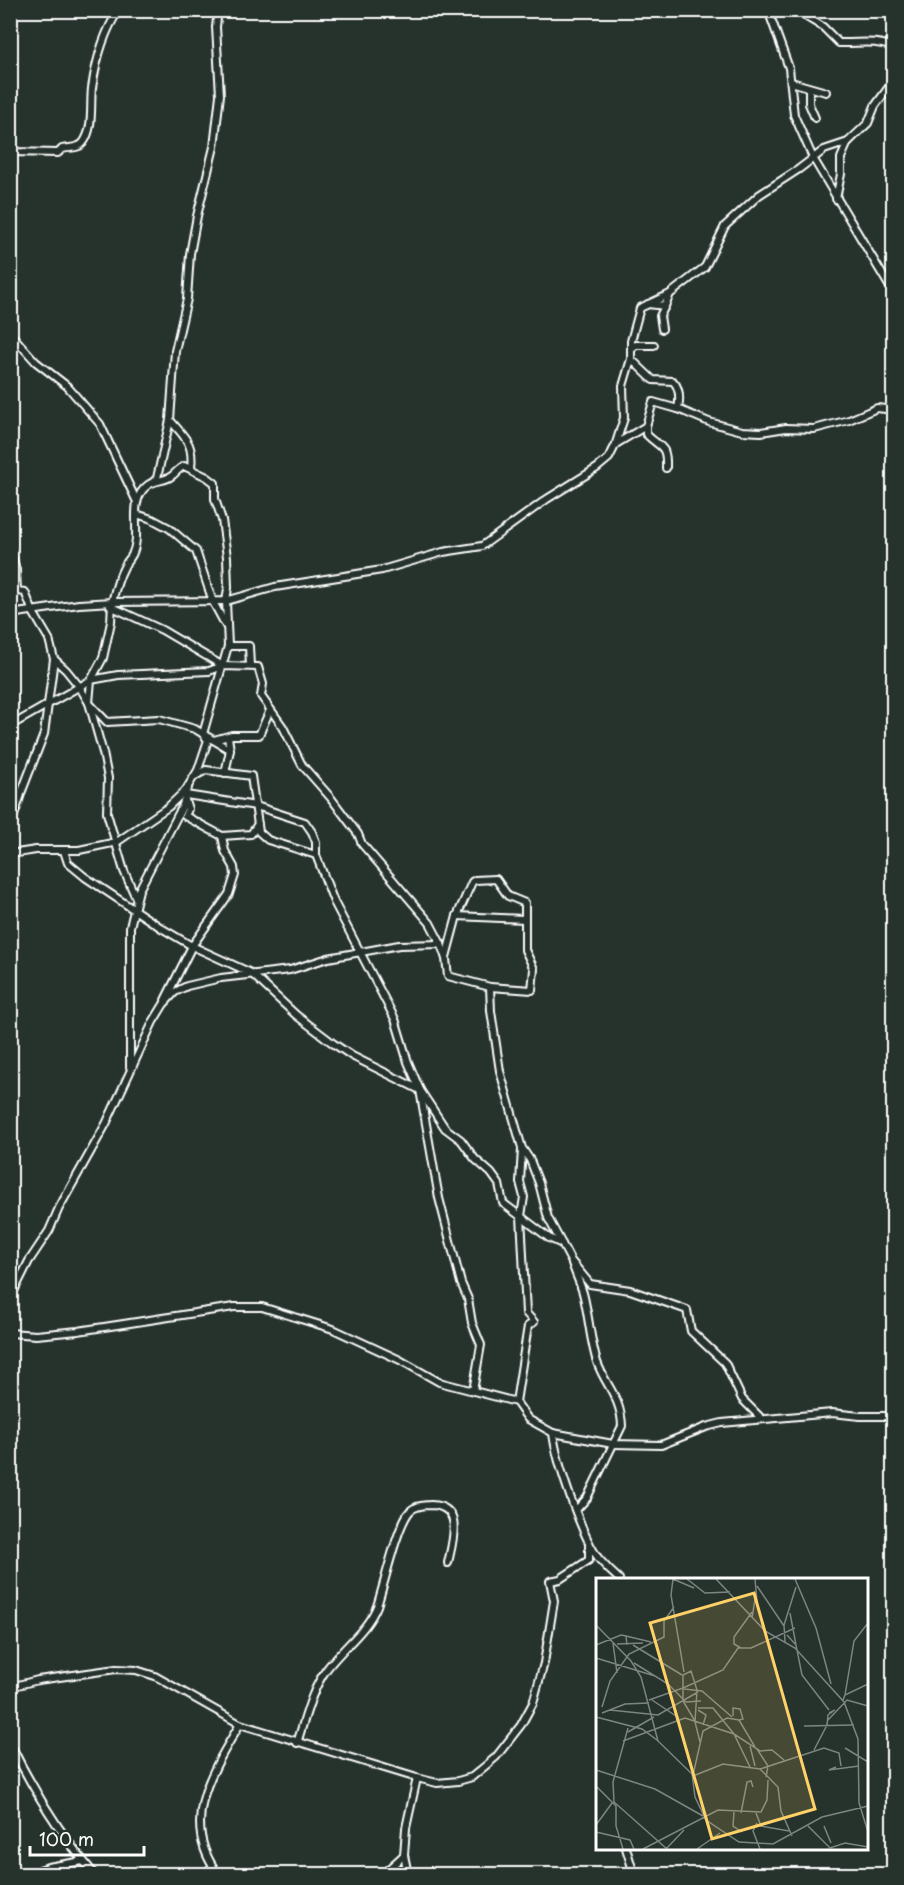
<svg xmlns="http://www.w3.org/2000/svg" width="904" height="1885" viewBox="0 0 904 1885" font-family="'Playpen Sans',sans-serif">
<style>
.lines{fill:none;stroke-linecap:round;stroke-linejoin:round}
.street-casing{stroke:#fff;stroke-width:10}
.street{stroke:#26332d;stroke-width:6}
.inset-road{fill:none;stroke:#7d8581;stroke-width:1.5}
.view{fill:#ffd166;fill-opacity:0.15;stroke:#ffd166;stroke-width:3}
.inset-edge{fill:none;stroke:#fff;stroke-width:3}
</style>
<rect width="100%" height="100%" fill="#26332d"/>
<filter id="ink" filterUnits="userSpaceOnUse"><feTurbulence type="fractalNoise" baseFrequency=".0167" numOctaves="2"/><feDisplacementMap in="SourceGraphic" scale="12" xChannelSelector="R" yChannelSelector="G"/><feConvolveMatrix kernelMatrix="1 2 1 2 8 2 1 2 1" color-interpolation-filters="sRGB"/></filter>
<g filter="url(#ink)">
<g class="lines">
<defs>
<g id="street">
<path d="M768 10 789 68 794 115 813 158 894 294"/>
<path d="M795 10 823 27 839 43C859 44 875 39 894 48"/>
<path d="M791 82 826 92"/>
<path d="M809 88V104L815 118"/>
<path d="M10 152 58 153 62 149C69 147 78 149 83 143 94 129 90 105 92 88 96 61 103 33 119 10"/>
<path d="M836 199 841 174V158L848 142 868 123 875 106 894 80"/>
<path d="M648 304 665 306 670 294"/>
<path d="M662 329 660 316 665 306"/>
<path d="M10 333 36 362 67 386 100 424 137 502"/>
<path d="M631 349 636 345H654"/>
<path d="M678 409C680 399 680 388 673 381L653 380 631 359V341L640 308 670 294 705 267 725 226 759 195 799 169 824 150 848 142"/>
<path d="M170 420C185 438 194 443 191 468"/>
<path d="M646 426V434C661 449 667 444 666 468"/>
<path d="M616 443 624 418 623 386 631 359"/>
<path d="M153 482 157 478 170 420 175 351 187 299 190 254 197 216 214 147 220 95 216 27 218 10"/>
<path d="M136 514 152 519 169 528 196 551 213 602 226 626"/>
<path d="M10 547 16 570 17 591 25 592 33 612 49 639 54 659 66 670 79 686 89 703 107 722 159 719 195 729 230 750"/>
<path d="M110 606 162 630 223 666"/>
<path d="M10 614 79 604 112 602C115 590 118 578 124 567 126 562 130 559 132 555 143 533 126 501 148 485 155 480 164 481 170 477 176 474 177 469 184 466L207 477 215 483V499L222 520 227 557 228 588 226 601 228 646 203 734 208 740 198 770 187 788 183 805 139 890 130 927V1067"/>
<path d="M228 646H249L250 666"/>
<path d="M10 726 91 680 118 675 209 671 223 666 258 667 263 684 261 696 283 727 302 765 331 798 358 834 362 844 430 923 441 944"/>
<path d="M214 740 232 735H259L270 710"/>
<path d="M225 773 230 750 228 737"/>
<path d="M195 776 206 770 251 776 259 832 268 840 316 855"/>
<path d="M186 795 256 806 305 822 312 832 316 842V855L334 902 395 1019 408 1062 420 1090 439 1198 461 1283 468 1299 472 1323 481 1345 473 1391"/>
<path d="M10 828 22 791 44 734 54 659"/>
<path d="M222 836 251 834 258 824"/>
<path d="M64 851 68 863 85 877 163 929 192 946 251 973 296 1015 334 1044 352 1056 420 1090 445 1128 461 1140 475 1159 491 1173 499 1184 503 1203 549 1238 562 1244 571 1261 590 1284 630 1290 687 1310 691 1331 725 1363 742 1399 761 1418"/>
<path d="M10 854 36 850H79L117 842 168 807 188 788"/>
<path d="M136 898 124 871 107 813 108 778 103 753 89 703 91 680 103 658 111 622 112 602 226 601 275 587 382 570 443 552 482 546 547 499 597 468 609 458 616 444 646 426 653 402 678 409 709 422 742 431 761 432 786 428 814 429 849 420 877 408 894 410"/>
<path d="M457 916 525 919"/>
<path d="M446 957 457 916 472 882 475 880 496 879 508 896 525 903V950L534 969 532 990 490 987"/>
<path d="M165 1000 192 946 229 894 235 875 234 867 225 851 222 836 185 816 188 809 185 800"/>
<path d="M572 1263C575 1273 580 1283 583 1293 589 1316 590 1340 597 1362 606 1387 621 1397 622 1426L587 1498 576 1510"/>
<path d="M10 1299 29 1261 49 1231 59 1208 106 1124 153 1022 164 1004 175 992 187 986 221 978 290 970 328 958 399 945 441 944 446 959 448 976 490 987 491 1011 500 1071 522 1148 530 1160 539 1183 548 1218 562 1244"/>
<path d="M10 1333 36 1335 78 1331 234 1307H262L333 1329 400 1360 439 1382 516 1402 528 1419 553 1433C556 1461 582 1537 599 1559 605 1566 612 1573 619 1579"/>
<path d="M516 1402 528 1326 534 1322 526 1313 521 1216 524 1197 520 1182 522 1149"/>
<path d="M553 1433 613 1444 661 1445 706 1427 722 1423 832 1413 860 1416H894"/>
<path d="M10 1687 38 1680 116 1669 136 1670 155 1676 240 1724 417 1778 437 1783 458 1781 472 1777 496 1757 521 1725 533 1703 544 1663 554 1601 550 1581 560 1579 589 1560V1543"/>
<path d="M10 1743C33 1790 61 1835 94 1874"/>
<path d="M297 1743C305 1719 311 1691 326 1670 341 1649 367 1631 377 1606 384 1586 397 1525 410 1511 415 1506 423 1505 431 1505 465 1506 452 1543 448 1563"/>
<path d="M626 1848 634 1874"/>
<path d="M29 1874 48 1867 83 1861"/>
<path d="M218 1874C179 1822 211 1773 240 1724"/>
<path d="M383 1874 404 1855"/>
<path d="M408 1874 404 1855 406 1828 417 1778"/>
</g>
</defs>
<use href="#street" class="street-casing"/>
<use href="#street" class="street"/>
</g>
</g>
<g transform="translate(596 1578)">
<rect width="272" height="272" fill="#26332d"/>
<path class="inset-road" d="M77 1 75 17 88 94M77 1 98 10M91 1 109 15 134 14M120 1 169 53 199 70 248 124 262 161 263 225 272 254M159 1 161 24M199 1 220 50 235 106M161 8 188 48M194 35 200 67M156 40 160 15M0 47 35 83 45 99 62 163M191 57 200 67 206 97 233 132M30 58 55 64M189 64 188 47 200 9M17 65 21 95M21 66 47 65M0 67 25 57 30 58 31 67M37 67 86 97M145 70 138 66V59L156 34M0 80 59 98M38 85 72 106 90 124 105 123M88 111 106 113 136 139M249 117 258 63 272 45M53 122 87 110V97L95 93 101 112 99 144 104 164M56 122 83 140M247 122 249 117 272 106M6 129 14 103 33 76 68 59V43L78 29M102 130H117L138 156 154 189M14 132 62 137 102 114M102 132 110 137 107 147M6 135 29 126 53 125M137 138V130L144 131 147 141 143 142M0 139 46 151 61 162 96 196 99 219 110 242 143 264 177 266 226 239 272 228M89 140 138 156 164 173 176 172 188 182M232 142 251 122 272 128M99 143 87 123V110L127 92 142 70H155L199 50M208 148 258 147M32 150 17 204 18 224 71 271M32 154 58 139M27 163 89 140M154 168 159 188M249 170 272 184M161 171 172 188 170 199M218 172 231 147 232 137 239 132 233 135M240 189 233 192 263 188M164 191 228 170 243 175 245 188M0 192 59 211 107 238M97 197 107 153 131 140 143 142 159 169M97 198 127 186 164 191 182 209 185 233 196 258M0 208 20 228V248L27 271M138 234 137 248 146 254M145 235 151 204 155 203 157 209M160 235 165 248 193 253M161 245 157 253 164 271M0 247 16 225M212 248 234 270 249 265 272 269M228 248 235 265M0 254 34 262 38 271M47 271 122 232 165 234 171 222 172 202M70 271 88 252M101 271 124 255"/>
<path class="view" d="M158 15 219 231 116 261 54 45Z"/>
<rect width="272" height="272" class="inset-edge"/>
</g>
<rect width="904" height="1885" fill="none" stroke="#26332d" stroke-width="36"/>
<rect x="18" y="18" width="868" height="1849" fill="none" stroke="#fff" stroke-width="2" filter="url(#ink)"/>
<path d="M30 1846v9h114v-9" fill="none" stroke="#ffffff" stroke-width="3"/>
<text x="39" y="1846" font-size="18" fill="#ffffff" stroke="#26332d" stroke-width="4.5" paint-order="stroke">100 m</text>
</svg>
